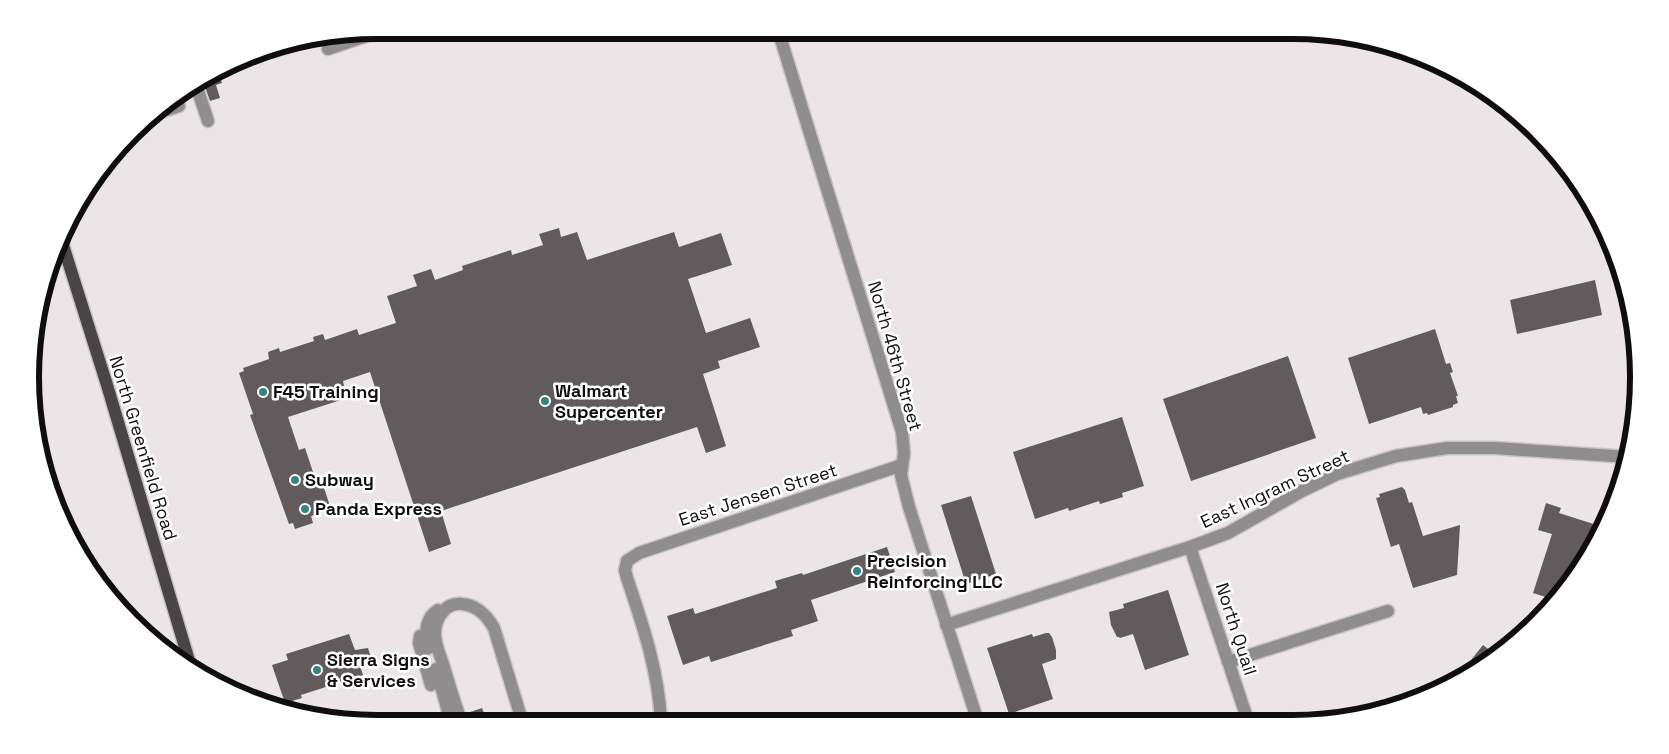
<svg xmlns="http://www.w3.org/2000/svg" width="1669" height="754" viewBox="0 0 1669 754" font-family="'Space Grotesk',sans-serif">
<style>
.building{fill:#615b5d}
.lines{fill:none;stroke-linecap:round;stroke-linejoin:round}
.minor-tunnel{stroke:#cbc5c7;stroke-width:12;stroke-dasharray:12 6;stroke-linecap:butt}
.minor-casing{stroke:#c9c2c5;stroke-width:15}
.major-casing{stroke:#c9c2c5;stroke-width:15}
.minor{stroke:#908d8e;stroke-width:12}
.major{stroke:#494446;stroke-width:12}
.poi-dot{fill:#388186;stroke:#fff;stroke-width:2}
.labels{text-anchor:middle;stroke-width:5;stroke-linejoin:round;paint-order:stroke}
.street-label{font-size:18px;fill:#100d0e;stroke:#fff}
.poi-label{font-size:18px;font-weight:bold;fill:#100d0e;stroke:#fff;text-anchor:start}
.rim{fill:none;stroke:#100d0e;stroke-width:6}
</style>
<rect width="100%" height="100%" fill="#ece5e8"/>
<g class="building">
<path d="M218 70 222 83 216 85 220 98 210 101 202 78Z"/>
<path d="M559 228 561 237 577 232 587 260 674 232 679 247 721 233 732 265 688 279 706 333 750 318 760 347 718 361 720 368 703 374 726 446 706 453 697 427 441 511 451 544 429 552 370 372 343 381 344 386 340 387 344 399 288 417 299 450 305 448 316 481 321 479 331 509 311 516 313 523 295 529 293 523 289 524 250 415 253 414 239 373 244 371 243 368 269 359 268 352 279 348 280 352 314 341 313 337 323 334 325 340 357 329 359 335 396 323 387 296 417 286 413 275 431 269 435 280 463 270 462 266 511 250 512 255 543 245 539 234Z"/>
<path d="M1595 280 1602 315 1517 334 1510 300Z"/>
<path d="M1435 329 1446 364 1450 363 1453 372 1450 373 1458 396H1456L1458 403 1453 405V407L1428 415 1427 413 1423 414 1421 407 1369 424 1348 358Z"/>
<path d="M1288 356 1316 438 1191 481 1163 399Z"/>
<path d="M1122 417 1144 486 1122 493 1123 497 1100 504 1099 501 1069 511 1068 508 1035 519 1013 452Z"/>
<path d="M1402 487 1405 490 1409 503 1412 502 1423 536 1460 525 1457 575 1413 588 1399 544 1391 547 1376 498 1380 497 1379 494Z"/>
<path d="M971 496 996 574 966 584 941 505Z"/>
<path d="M1546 503 1561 508 1559 513 1603 527 1567 588 1555 600 1533 593 1552 534 1538 530Z"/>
<path d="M887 547 895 572 811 600 818 621 791 630 793 636 711 662 709 656 683 665 667 616 693 608 695 614 777 588 775 581 802 573 803 575Z"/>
<path d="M1168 590 1189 655 1145 670 1133 634 1120 638 1119 637H1117L1111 625 1109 612 1124 608 1123 604Z"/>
<path d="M1046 633H1049L1052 637 1056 650V659L1042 664 1053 699 1009 714 987 648 1032 634 1033 637Z"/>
<path d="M349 634 355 650 368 648 371 658 359 663 363 675 301 695 302 698 285 703 272 665 288 660 286 654Z"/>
<path d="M1483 645 1497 656 1456 679Z"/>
<path d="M482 708 488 724H456L465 721 467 713Z"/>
</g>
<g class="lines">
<g class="minor-tunnel">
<path d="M467 713 470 724"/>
<path d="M441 721 442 724"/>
</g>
<defs>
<g id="minor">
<path d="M778 30 902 432 904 453 901 475 909 507 978 722"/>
<path d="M328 49 366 36 374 31"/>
<path d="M195 82 208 121"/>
<path d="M148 116 179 106"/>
<path d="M1190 547 1248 721"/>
<path d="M946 625 1190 547 1228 533 1302 491 1337 474 1396 456 1447 448H1494L1629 457"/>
<path d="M420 636 419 643 431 685"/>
<path d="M429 648C425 634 424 619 438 610"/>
<path d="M1228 662 1388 611"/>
<path d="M436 669 450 718"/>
<path d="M459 715C453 698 448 681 443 664 440 655 435 644 435 634 435 619 445 602 462 604 477 605 487 616 494 628L523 724"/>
<path d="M661 723C659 673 643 625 627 578L625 570 627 561 639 553 902 465"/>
</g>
<path id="major" d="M62 242 107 385 190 664"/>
</defs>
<use href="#minor" class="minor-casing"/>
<use href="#major" class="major-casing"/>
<use href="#minor" class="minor"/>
<use href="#major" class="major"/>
</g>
<g class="poi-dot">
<circle cx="263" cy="392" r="5"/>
<circle cx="545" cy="401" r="5"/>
<circle cx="295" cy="480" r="5"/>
<circle cx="305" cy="509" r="5"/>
<circle cx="857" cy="571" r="5"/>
<circle cx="317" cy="670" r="5"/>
</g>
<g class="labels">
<g class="street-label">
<text transform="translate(895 356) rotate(74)" y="6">North 46th Street</text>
<text transform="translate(143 448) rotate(73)" y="6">North Greenfield Road</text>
<text transform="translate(1275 489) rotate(-25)" y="6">East Ingram Street</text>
<text transform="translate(758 495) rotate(-18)" y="6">East Jensen Street</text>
<text transform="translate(1236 629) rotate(72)" y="6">North Quail</text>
</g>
<g class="poi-label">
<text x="555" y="397">Walmart<tspan x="555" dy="21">Supercenter</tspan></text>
<text x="273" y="398">F45 Training</text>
<text x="305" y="486">Subway</text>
<text x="315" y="515">Panda Express</text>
<text x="867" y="567">Precision<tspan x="867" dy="21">Reinforcing LLC</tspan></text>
<text x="327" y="666">Sierra Signs<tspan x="327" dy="21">&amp; Services</tspan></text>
</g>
</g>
<path d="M0 0H1669V754H0ZM377 39H1292A338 338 0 0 1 1630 377V377A338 338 0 0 1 1292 715H377A338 338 0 0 1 39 377V377A338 338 0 0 1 377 39Z" fill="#fff" fill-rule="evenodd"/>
<path class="rim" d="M377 39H1292A338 338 0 0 1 1630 377V377A338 338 0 0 1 1292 715H377A338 338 0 0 1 39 377V377A338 338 0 0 1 377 39Z"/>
</svg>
